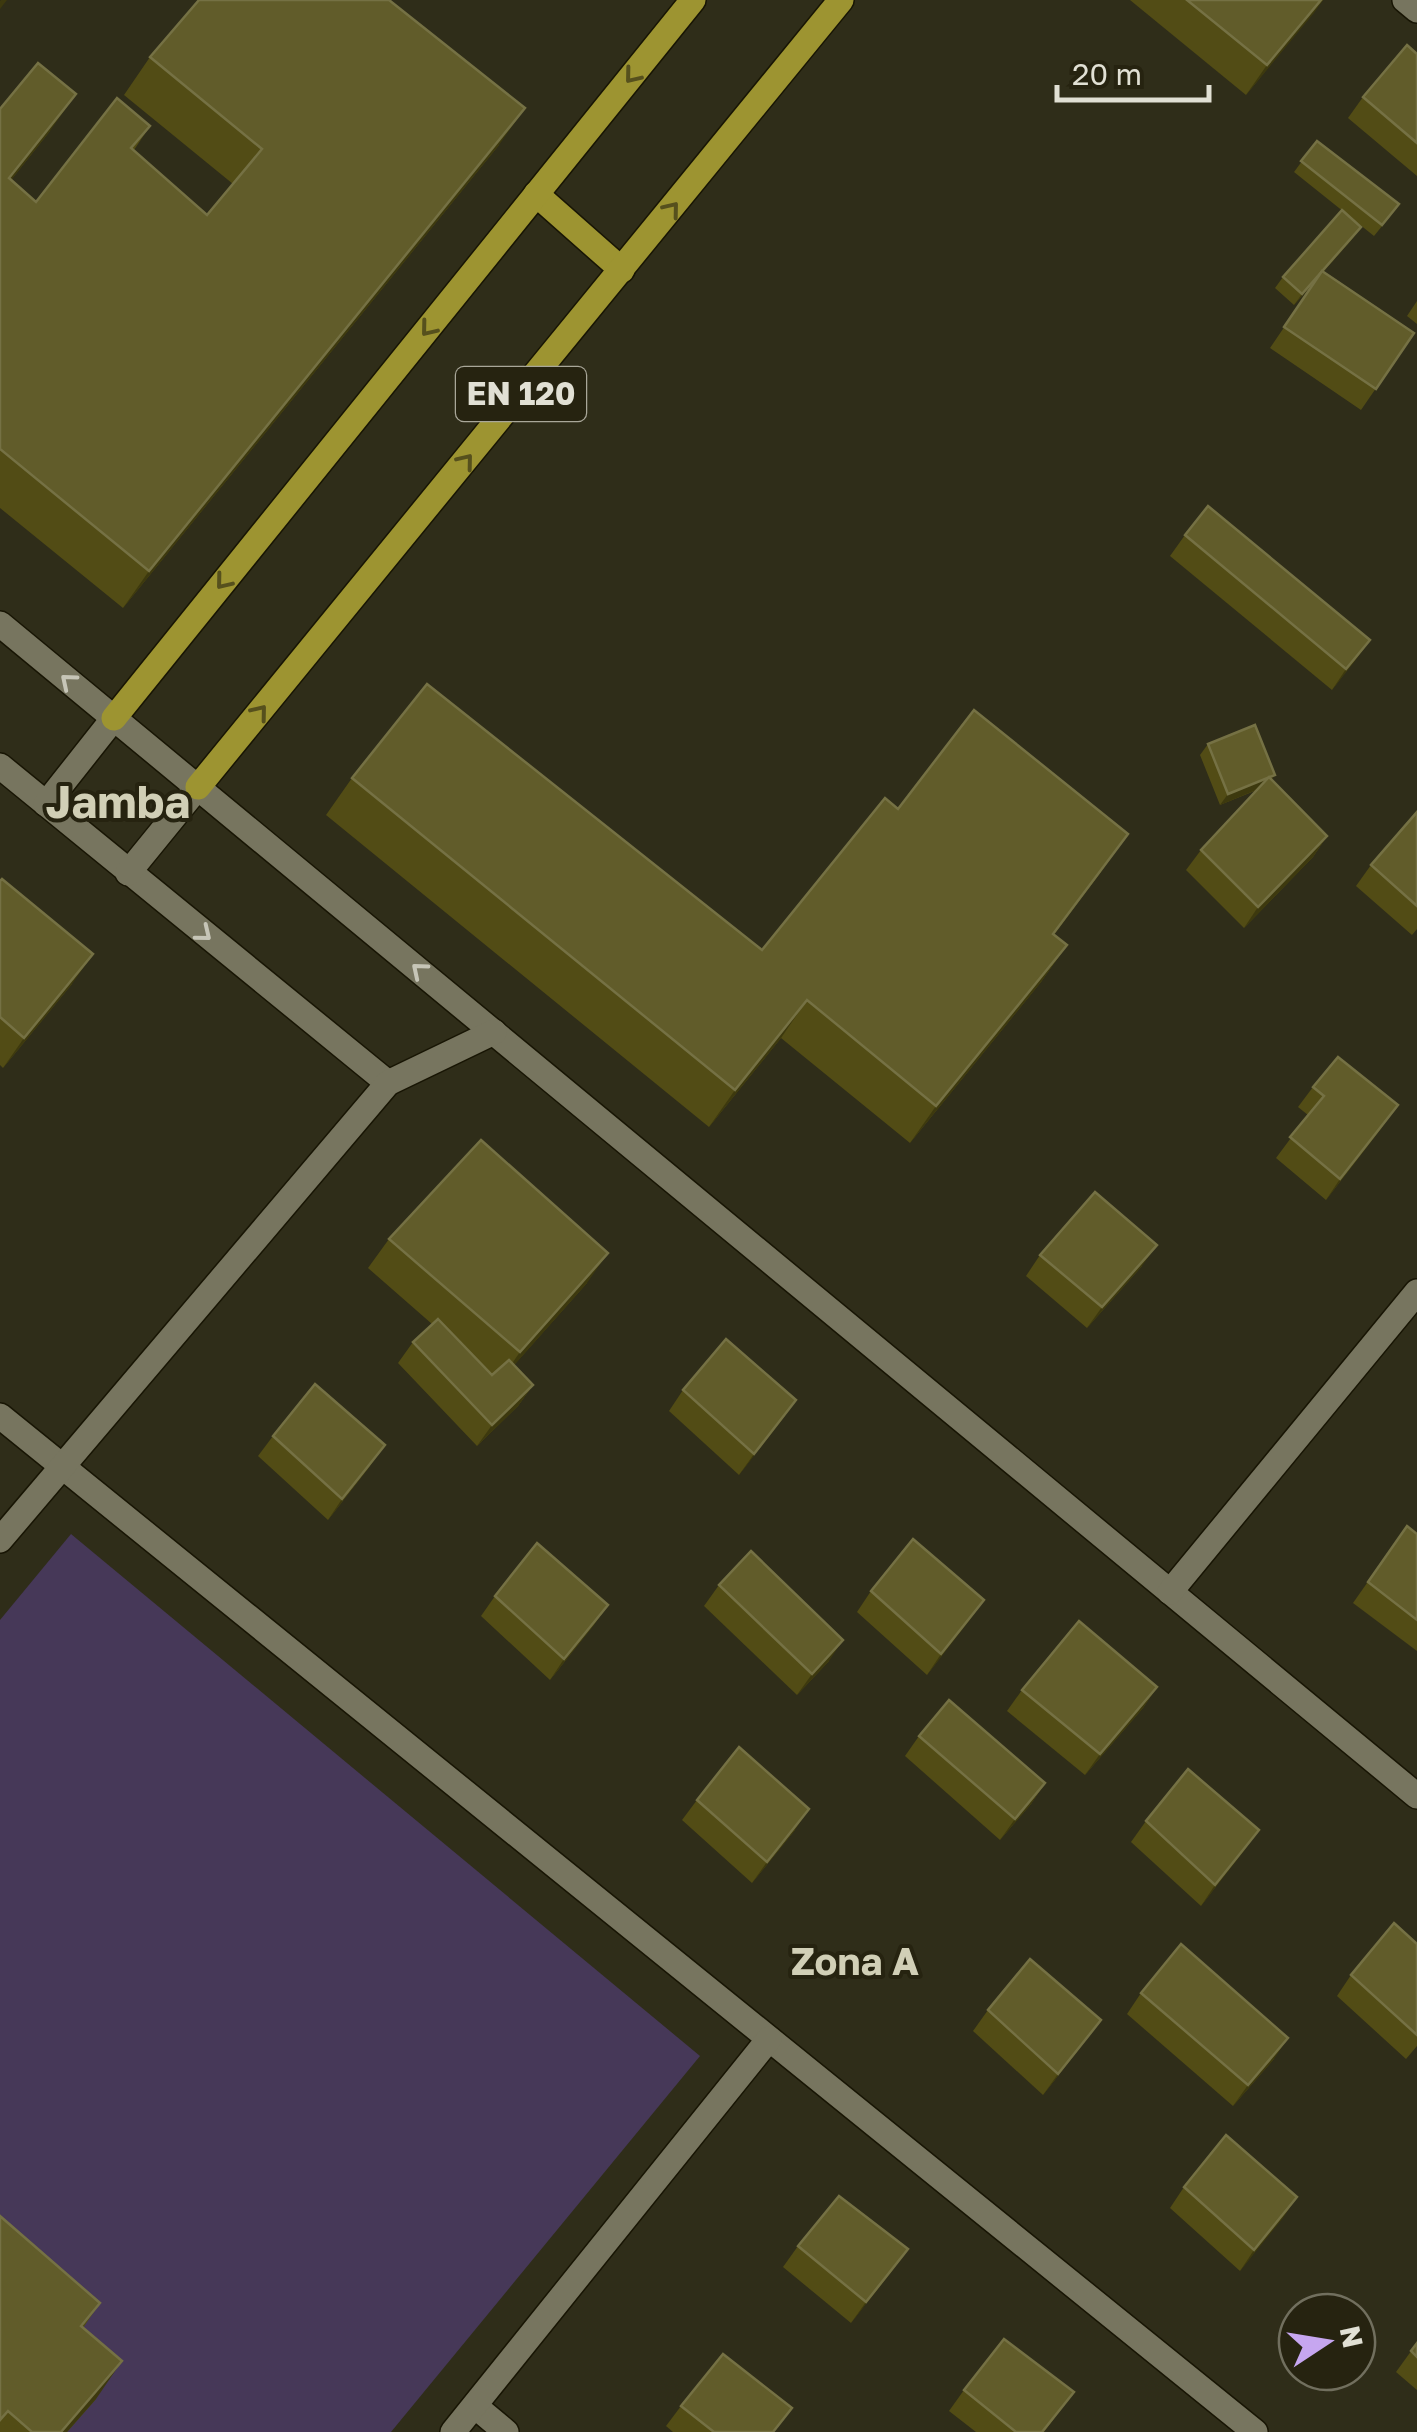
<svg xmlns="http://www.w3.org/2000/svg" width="1417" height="2432" viewBox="0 0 1417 2432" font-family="'Golos Text',sans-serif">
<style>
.green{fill:#463858}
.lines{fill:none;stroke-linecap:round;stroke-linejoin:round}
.minor-casing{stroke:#181504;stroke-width:28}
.primary-casing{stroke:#181504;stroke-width:28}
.minor{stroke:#77755f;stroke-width:25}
.primary{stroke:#9d9431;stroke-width:25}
.wall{fill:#524c15}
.shaded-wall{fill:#3d390e}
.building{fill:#615c2a;stroke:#757144;stroke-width:2.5}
.oneway{stroke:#56501d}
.oneway2{stroke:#c6c5b7}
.labels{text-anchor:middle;stroke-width:8;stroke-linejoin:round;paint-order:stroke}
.shield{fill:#262310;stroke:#a9a799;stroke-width:2.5}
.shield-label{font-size:32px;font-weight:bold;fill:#e1e0d4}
.neighbourhood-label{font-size:38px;font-weight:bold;fill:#d1cfb6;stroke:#262310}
.district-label{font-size:45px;font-weight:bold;fill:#d1cfb6;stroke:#262310}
</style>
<rect width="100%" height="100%" fill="#2f2d19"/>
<path class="green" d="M71 1534 700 2056 391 2432H0V1620Z"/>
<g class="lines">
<defs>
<g id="minor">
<path d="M1405 0 1417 10"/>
<path d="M0 624 1417 1796"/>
<path d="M0 766 388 1083"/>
<path d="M46 804 114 718"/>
<path d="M128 873 198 787"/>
<path d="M0 1416 1255 2432"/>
<path d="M0 1540 388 1083 494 1032"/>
<path d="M1170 1592 1417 1292"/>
<path d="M475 2406 506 2432"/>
<path d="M453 2432 769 2039"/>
</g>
<g id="primary">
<path d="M536 194 622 270"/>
<path d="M114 718 693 0"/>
<path d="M198 787 841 0"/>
</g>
</defs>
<use href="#minor" class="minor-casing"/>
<use href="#primary" class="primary-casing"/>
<use href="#minor" class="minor"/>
<use href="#primary" class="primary"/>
</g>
<g class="wall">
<path d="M1130 0H1323L1246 95Z"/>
<path d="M1417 54V176L1348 118 1363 97Z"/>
<path d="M150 57 499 145 123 608 0 508V109L50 131 11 180 36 202 150 126 134 150 207 215 233 184 124 95Z"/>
<path d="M1317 141 1391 215 1374 236 1294 172Z"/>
<path d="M1353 238 1323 272 1414 333 1361 410 1270 348 1317 279 1294 305 1275 288 1283 277Z"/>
<path d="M1417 301V324L1407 316Z"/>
<path d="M1185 535 1370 640 1332 690 1170 556Z"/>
<path d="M1208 744 1271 780 1327 836 1313 857 1244 928 1186 870 1201 850 1257 790 1220 805 1200 755Z"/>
<path d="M352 778 762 950 898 809 1101 872 1054 934 1067 945 1041 982 910 1143 781 1038 709 1127 326 815Z"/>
<path d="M1417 812V929L1412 935 1356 886 1371 865Z"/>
<path d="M0 881 72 984 3 1068 0 1065Z"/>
<path d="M1313 1087 1383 1126 1326 1200 1276 1158 1308 1115 1298 1107Z"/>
<path d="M389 1239 587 1283 514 1365 533 1385 518 1406 477 1446 398 1363 413 1342 432 1324 368 1268Z"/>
<path d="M1040 1255 1142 1266 1087 1328 1026 1276Z"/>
<path d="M683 1390 796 1400 739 1475 669 1411Z"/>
<path d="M273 1436 370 1466 328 1520 258 1456Z"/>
<path d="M1407 1526 1417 1534V1651L1353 1603Z"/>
<path d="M719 1585 829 1661 797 1695 704 1606Z"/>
<path d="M871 1591 984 1600 927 1675 857 1612Z"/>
<path d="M495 1596 608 1605 593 1626 550 1680 481 1616Z"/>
<path d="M1157 1687 1143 1708 1085 1775 1007 1711 1022 1690Z"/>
<path d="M919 1736 1045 1783 1031 1804 1000 1840 905 1756Z"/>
<path d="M697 1800 795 1830 752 1883 682 1820Z"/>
<path d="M1146 1821 1259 1830 1201 1906 1131 1842Z"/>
<path d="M1417 1944V2046L1406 2059 1337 1996 1351 1975Z"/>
<path d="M1141 1993 1274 2059 1233 2106 1127 2014Z"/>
<path d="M988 2010 1086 2040 1043 2095 973 2031Z"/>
<path d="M1184 2187 1297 2197 1240 2271 1170 2208Z"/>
<path d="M0 2216 100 2303 83 2328 96 2399 67 2432H0Z"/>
<path d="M798 2246 908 2249 851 2323 783 2267Z"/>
<path d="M1417 2343V2390L1396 2372Z"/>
<path d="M964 2390 1074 2392 1044 2432H976L949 2411Z"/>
<path d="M681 2406 774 2432H673L666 2426Z"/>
</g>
<g class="shaded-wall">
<path d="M1 0H7L0 9V1Z"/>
<path d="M1321 0H1323L1314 13 1246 95 1267 65Z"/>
<path d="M76 94 50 131 0 194 9 178Z"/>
<path d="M525 108 499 145 123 608 149 571Z"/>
<path d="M1361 227 1353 238 1294 305 1302 294Z"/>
<path d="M1370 640 1355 661 1332 690 1346 669Z"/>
<path d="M1275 775 1268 785 1220 805 1228 794Z"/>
<path d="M1128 834 1101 872 1027 971 1053 934Z"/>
<path d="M1327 836 1313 857 1244 928 1258 907Z"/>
<path d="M1067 945 1041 982 910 1143 936 1106Z"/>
<path d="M93 954 72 984 3 1068 24 1038Z"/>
<path d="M807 1000 781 1038 709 1127 735 1090Z"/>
<path d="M1398 1105 1383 1126 1326 1200 1340 1179Z"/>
<path d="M1157 1245 1142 1266 1087 1328 1102 1307Z"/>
<path d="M608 1253 587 1283 499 1382 520 1352Z"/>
<path d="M533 1385 518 1406 477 1446 492 1425Z"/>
<path d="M796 1400 782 1420 739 1475 754 1454Z"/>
<path d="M385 1445 370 1466 328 1520 342 1499Z"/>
<path d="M984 1600 969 1621 927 1675 941 1654Z"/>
<path d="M608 1605 593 1626 550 1680 564 1659Z"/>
<path d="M843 1640 829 1661 797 1695 812 1674Z"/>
<path d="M1157 1687 1143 1708 1085 1775 1100 1754Z"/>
<path d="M1045 1783 1031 1804 1000 1840 1015 1819Z"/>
<path d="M809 1809 795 1830 752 1883 767 1862Z"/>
<path d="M1259 1830 1244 1851 1201 1906 1215 1885Z"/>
<path d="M1101 2020 1086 2040 1043 2095 1058 2074Z"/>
<path d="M1288 2038 1274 2059 1233 2106 1248 2085Z"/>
<path d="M1297 2197 1283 2218 1240 2271 1254 2250Z"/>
<path d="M908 2249 893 2270 851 2323 866 2302Z"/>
<path d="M122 2361 96 2399 67 2432H61Z"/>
</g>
<g class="building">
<path d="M199 0H389L525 108 149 571 0 449V109L38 63 76 94 9 178 36 202 117 98 150 126 131 148 207 215 262 149 150 57Z"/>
<path d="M1187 0H1321L1267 65Z"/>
<path d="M1407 45 1417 54V143L1363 97Z"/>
<path d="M1317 141 1399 204 1382 225 1301 161Z"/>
<path d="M1342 210 1361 227 1302 294 1283 277Z"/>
<path d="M1322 271 1414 333 1376 389 1284 327Z"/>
<path d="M1208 506 1370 640 1346 669 1185 535Z"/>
<path d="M427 684 762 950 885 798 898 809 974 710 1128 834 1053 934 1067 945 936 1106 807 1000 735 1090 352 778Z"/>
<path d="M1255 725 1275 775 1228 794 1208 744Z"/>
<path d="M1269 777 1327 836 1258 907 1201 850Z"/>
<path d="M1417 812V906L1371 865Z"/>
<path d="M2 879 93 954 24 1038 0 1017V881Z"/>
<path d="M1338 1057 1398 1105 1340 1179 1290 1137 1324 1096 1313 1087Z"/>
<path d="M481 1140 608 1253 520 1352 389 1239Z"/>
<path d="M1095 1192 1157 1245 1102 1307 1040 1255Z"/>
<path d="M438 1319 492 1375 509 1360 533 1385 492 1425 413 1342Z"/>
<path d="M726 1339 796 1400 754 1454 683 1390Z"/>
<path d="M315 1384 385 1445 342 1499 273 1436Z"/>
<path d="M1407 1526 1417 1534V1620L1368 1582Z"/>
<path d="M913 1539 984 1600 941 1654 871 1591Z"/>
<path d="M537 1543 608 1605 564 1659 495 1596Z"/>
<path d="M751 1551 843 1640 812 1674 719 1585Z"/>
<path d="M1079 1621 1157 1687 1100 1754 1022 1690Z"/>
<path d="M949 1700 1045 1783 1015 1819 919 1736Z"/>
<path d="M739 1747 809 1809 767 1862 697 1800Z"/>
<path d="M1188 1769 1259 1830 1215 1885 1146 1821Z"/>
<path d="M1394 1923 1417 1944V2035L1351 1975Z"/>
<path d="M1181 1944 1288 2038 1248 2085 1141 1993Z"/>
<path d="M1030 1959 1101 2020 1058 2074 988 2010Z"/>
<path d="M1226 2135 1297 2197 1254 2250 1184 2187Z"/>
<path d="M839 2196 908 2249 866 2302 798 2246Z"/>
<path d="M0 2216 100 2303 81 2326 122 2361 61 2432H32L8 2411 0 2420Z"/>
<path d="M1004 2339 1074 2392 1042 2432H1016L964 2390Z"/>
<path d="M1417 2343V2357L1411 2351Z"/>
<path d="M723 2354 792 2408 773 2432H714L681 2406Z"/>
</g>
<defs><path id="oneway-chevron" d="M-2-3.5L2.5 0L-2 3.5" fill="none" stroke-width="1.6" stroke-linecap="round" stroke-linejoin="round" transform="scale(2.5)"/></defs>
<g class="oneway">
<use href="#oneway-chevron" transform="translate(632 76) rotate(129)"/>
<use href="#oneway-chevron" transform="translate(672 209) rotate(-51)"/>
<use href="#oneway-chevron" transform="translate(428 329) rotate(129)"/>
<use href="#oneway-chevron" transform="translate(466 461) rotate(-51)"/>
<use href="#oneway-chevron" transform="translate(223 582) rotate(129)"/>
<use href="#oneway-chevron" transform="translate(260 712) rotate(-51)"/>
</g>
<g class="oneway2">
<use href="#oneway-chevron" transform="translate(68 681) rotate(-140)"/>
<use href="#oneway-chevron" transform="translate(204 934) rotate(39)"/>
<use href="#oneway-chevron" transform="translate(419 970) rotate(-140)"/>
</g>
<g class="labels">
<rect class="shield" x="456" y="367" width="130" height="54" rx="8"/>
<g class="shield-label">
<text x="521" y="405">EN 120</text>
</g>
<g class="neighbourhood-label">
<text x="855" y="1975">Zona A</text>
</g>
<g class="district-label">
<text x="118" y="818">Jamba</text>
</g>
</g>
<g transform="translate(1327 2342) rotate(78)"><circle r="48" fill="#262310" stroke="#716f5e" stroke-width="2.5"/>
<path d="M0-8L18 38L0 25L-18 38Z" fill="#c6a6f0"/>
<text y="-15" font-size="28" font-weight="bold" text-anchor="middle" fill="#e1e0d4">N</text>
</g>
<path d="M1057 85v15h152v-15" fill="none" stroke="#e1e0d4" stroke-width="5"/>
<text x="1072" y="85" font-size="30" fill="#e1e0d4" stroke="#262310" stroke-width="8" paint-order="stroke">20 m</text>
</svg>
